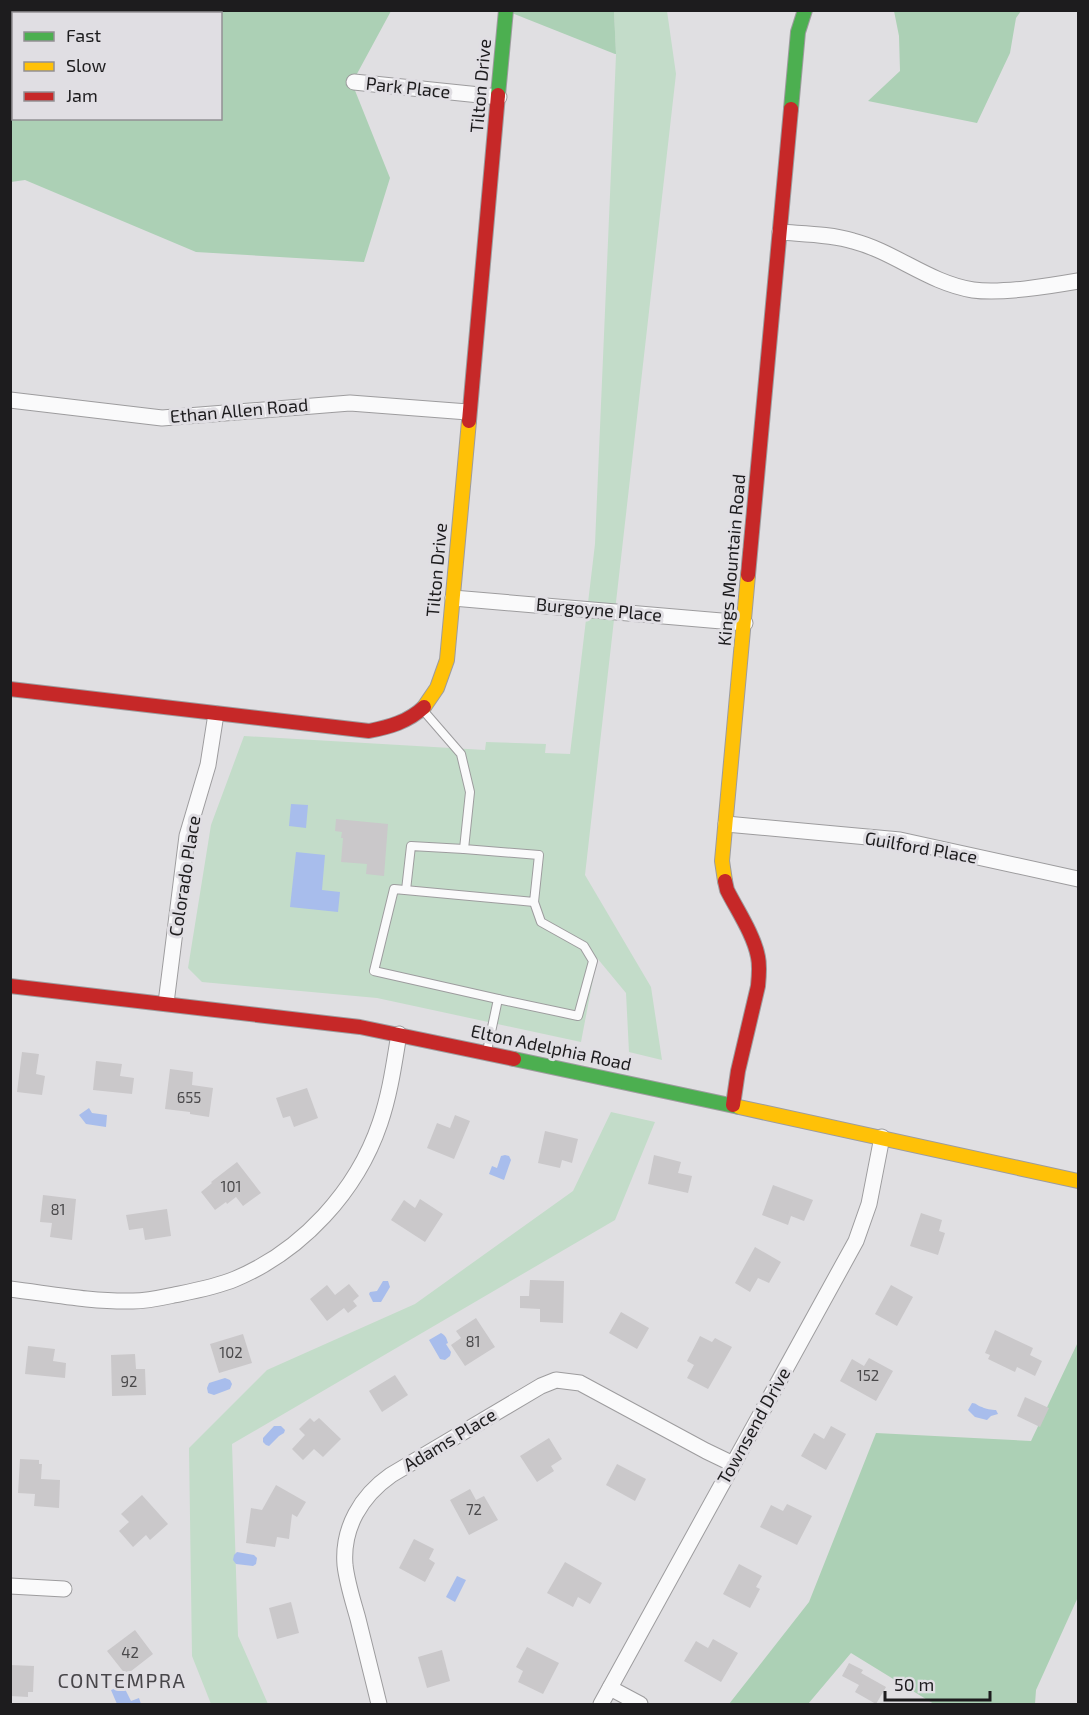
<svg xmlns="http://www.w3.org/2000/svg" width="1089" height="1715" viewBox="0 0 1089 1715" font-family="'Exo 2',sans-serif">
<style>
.green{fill:#c3dcc9}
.forest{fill:#acd0b5;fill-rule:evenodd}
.water{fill:#a8bdec}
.building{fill:#cac8ca}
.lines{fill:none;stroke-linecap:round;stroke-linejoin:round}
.lane-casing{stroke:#9d9c9e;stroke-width:10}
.street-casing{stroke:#9d9c9e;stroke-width:17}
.fast-casing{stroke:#9d9c9e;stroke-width:16}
.slow-casing{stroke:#9d9c9e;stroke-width:16}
.jam-casing{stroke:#9d9c9e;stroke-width:16}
.lane{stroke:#fafafb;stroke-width:8}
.street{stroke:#fafafb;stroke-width:15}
.fast{stroke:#4caf50;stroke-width:14}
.slow{stroke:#ffc107;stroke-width:14}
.jam{stroke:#c62828;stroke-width:14}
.labels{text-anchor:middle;stroke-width:6;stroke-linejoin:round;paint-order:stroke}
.number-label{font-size:15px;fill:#4a494b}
.street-label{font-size:18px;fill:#1d1c1e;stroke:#e0dee3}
.neighbourhood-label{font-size:20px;letter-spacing:1.5px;fill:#48464a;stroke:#e0dee3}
</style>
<rect width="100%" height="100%" fill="#e0dfe2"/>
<g class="green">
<path d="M614 11H667L676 74 585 875 651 987 662 1060 629 1052 626 993 597 958 581 1042 377 998 202 982 188 968 211 825 244 736 485 750 486 742 546 744 545 753 570 754 595 544 616 55Z"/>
<path d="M611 1112 655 1122 615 1220 232 1444 238 1636 268 1704H211L192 1656 189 1448 267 1370 415 1304 573 1191Z"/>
</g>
<g class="forest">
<path d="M11 11H391L352 83 390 178 364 262 196 252 25 180 11 182ZM14 14H220V118H14Z"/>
<path d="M507 11H614L616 54H615Z"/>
<path d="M894 11H1021L1016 18 1010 53 977 123 868 101 900 71 899 36Z"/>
<path d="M1078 1342V1597L1036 1690 1035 1704H934L851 1653 808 1704H729L809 1602 876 1433 1031 1441Z"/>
</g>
<g class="water">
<path d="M291 804 308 805 306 828 289 826Z"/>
<path d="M296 852 325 855 322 890 340 892 338 912 290 907Z"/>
<path d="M89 1108 92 1113 107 1115 106 1127 86 1124 79 1115Z"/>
<path d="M505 1155 509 1156 511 1160 504 1180 489 1174 492 1166 497 1168 501 1156Z"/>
<path d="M383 1281H388L390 1287 381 1302H373L369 1294 370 1292 377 1291Z"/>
<path d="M441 1333C446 1336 446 1337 448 1343L446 1344 451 1352 450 1356 445 1360 440 1359 429 1340Z"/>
<path d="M225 1378 230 1380 232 1384 230 1389 214 1395 208 1393 207 1388 209 1383Z"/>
<path d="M972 1403C977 1403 977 1406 982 1407 985 1409 992 1410 996 1410L998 1414 991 1416 987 1420 975 1417 968 1410Z"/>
<path d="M274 1426H281L285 1430 284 1433 279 1436 269 1446 266 1445 263 1442V1438Z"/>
<path d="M237 1552 254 1555 257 1558 256 1564 253 1566 236 1564 233 1560 234 1555Z"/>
<path d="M457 1576 466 1580 455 1602 446 1597Z"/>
<path d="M123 1685 131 1701 139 1698 141 1704H117L111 1690Z"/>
</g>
<g class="building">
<path d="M336 819 388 824 384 876 366 874 367 864 341 862 343 838H341L342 832 335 831Z"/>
<path d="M22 1052 39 1054 36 1074 45 1076 42 1095 17 1092Z"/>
<path d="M96 1061 122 1064 120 1076 134 1078 132 1094 93 1090Z"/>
<path d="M170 1069 193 1072 192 1085 213 1088 209 1117 190 1114V1112L165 1109Z"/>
<path d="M307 1088 318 1118 294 1127 290 1116 283 1118 276 1098Z"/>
<path d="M455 1115 470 1121 454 1159 427 1148 437 1123 450 1128Z"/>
<path d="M545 1131 578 1139 572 1163 562 1160 560 1168 538 1163Z"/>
<path d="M654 1155 681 1162 678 1173 692 1176 688 1193 648 1184Z"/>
<path d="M237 1162 261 1193 243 1206 236 1197 227 1204 226 1202 215 1210 201 1192 212 1183 211 1182Z"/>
<path d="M773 1185 813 1200 804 1221 791 1216 788 1225 762 1215Z"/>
<path d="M43 1195 76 1199 72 1240 50 1237 52 1223 40 1222Z"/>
<path d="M420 1199 443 1214 425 1242 391 1220 404 1200 415 1208Z"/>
<path d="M167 1209 171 1236 145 1240 143 1228 129 1230 126 1215Z"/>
<path d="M921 1213 942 1220 939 1231 945 1233 938 1255 910 1246Z"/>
<path d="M755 1247 781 1262 769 1283 758 1278 750 1292 735 1283Z"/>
<path d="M530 1280 564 1281 563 1323 540 1322V1309L520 1308V1296H529Z"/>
<path d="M349 1284 359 1296 353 1301 357 1306 348 1313 344 1308 327 1321 310 1299 327 1285 335 1295Z"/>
<path d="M891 1285 913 1297 897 1326 875 1314Z"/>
<path d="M621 1312 649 1328 637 1349 609 1333Z"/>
<path d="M476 1318 495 1347 465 1366 451 1345 461 1338 456 1331Z"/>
<path d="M995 1330 1033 1348 1030 1355 1042 1361 1035 1376 1017 1367 1015 1372 988 1359 990 1355 985 1353Z"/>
<path d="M243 1334 252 1363 219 1373 210 1344Z"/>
<path d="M700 1336 712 1342 715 1338 732 1347 708 1389 687 1378 694 1365 687 1361Z"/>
<path d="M28 1346 55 1349 53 1361 66 1363 65 1378 25 1374Z"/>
<path d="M135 1354 136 1369H145L146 1395 112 1396 111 1355Z"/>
<path d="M869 1358 893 1371 876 1401 840 1381 852 1359 864 1366Z"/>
<path d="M395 1375 408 1395 382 1412 369 1391Z"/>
<path d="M1025 1397 1049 1408 1040 1427 1017 1416Z"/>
<path d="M310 1418 314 1422 319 1418 341 1439 323 1457 314 1449 303 1460 292 1449 305 1435 299 1429Z"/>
<path d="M831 1426 846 1434 826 1470 801 1456 814 1433 824 1439Z"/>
<path d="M549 1438 562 1459 551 1466 554 1471 537 1482 520 1456Z"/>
<path d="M20 1459 39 1460V1464H42L41 1479 60 1480 59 1508 34 1506 35 1494 18 1493Z"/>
<path d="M617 1464 646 1479 635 1501 606 1485Z"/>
<path d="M276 1485 306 1502 297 1517 292 1514 289 1539 277 1537 275 1547 246 1543 251 1508 262 1510Z"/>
<path d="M470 1489 476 1500 484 1496 498 1520 469 1535 450 1500Z"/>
<path d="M142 1495 168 1524 150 1540 146 1535 133 1547 119 1531 129 1522 121 1514Z"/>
<path d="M787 1504 812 1516 797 1545 760 1527 771 1505 783 1511Z"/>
<path d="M414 1539 434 1549 429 1559 435 1563 425 1582 399 1568Z"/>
<path d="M565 1562 602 1583 590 1604 578 1597 573 1607 547 1593Z"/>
<path d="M739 1564 762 1576 756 1587 760 1589 750 1608 723 1594Z"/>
<path d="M291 1602 299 1633 277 1639 269 1608Z"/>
<path d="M135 1630 153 1654 126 1675 107 1651Z"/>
<path d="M713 1639 738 1653 721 1682 684 1661 696 1641 708 1648Z"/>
<path d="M527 1647 559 1663 543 1694 518 1682 523 1671 516 1667Z"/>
<path d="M442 1650 450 1681 427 1688 418 1657Z"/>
<path d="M849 1663 863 1670 861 1673 886 1687 876 1704 855 1692 859 1685 842 1676Z"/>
<path d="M10 1665 34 1666 33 1692H28V1697L10 1696Z"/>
</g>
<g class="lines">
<defs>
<g id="lane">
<path d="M422 709 461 754 470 792 464 849 539 855 534 902 394 889 374 971 498 999 487 1051"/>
<path d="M406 890 411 846 464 849"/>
<path d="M498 999 578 1016 593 961 584 946 541 922 534 902"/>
</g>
<g id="street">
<path d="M354 82 499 97"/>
<path d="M780 232C804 234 830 234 853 241 895 252 929 283 973 290 1002 294 1049 286 1078 281"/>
<path d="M10 400 162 418 350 403 468 412"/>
<path d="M453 598 745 623"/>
<path d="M726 824 900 840 1078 879"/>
<path d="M166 1003 187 836 208 765 216 714"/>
<path d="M10 1289C51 1294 92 1302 133 1301 147 1301 160 1298 174 1295 194 1291 216 1287 235 1279 302 1251 357 1191 380 1123 390 1094 394 1064 399 1034"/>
<path d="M10 1586 64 1589"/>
<path d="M610 1688 640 1704"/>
<path d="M379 1704C372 1676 365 1648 358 1619 353 1601 347 1583 345 1565 342 1528 361 1496 391 1475L541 1386 556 1380 580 1383 706 1451 733 1464"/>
<path d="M601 1704 856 1241 869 1204 882 1137"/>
</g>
<g id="fast">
<path d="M498 95 506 10"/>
<path d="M791 109 798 32 805 10"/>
<path d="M514 1059 739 1107"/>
</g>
<g id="slow">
<path d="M424 707 437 688 447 660 469 421"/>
<path d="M725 881 722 861 748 575"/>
<path d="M739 1107 1078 1181"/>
</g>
<g id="jam">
<path d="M469 421 498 95"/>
<path d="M748 575 791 109"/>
<path d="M10 689 369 731C389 727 408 722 424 707"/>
<path d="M725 881 727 890C737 910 754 935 758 957 760 966 759 976 758 986L738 1071 733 1105"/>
<path d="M10 986 360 1027 514 1059"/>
</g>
</defs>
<use href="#lane" class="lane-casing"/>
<use href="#street" class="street-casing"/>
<use href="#fast" class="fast-casing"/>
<use href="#slow" class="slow-casing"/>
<use href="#jam" class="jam-casing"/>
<use href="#lane" class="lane"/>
<use href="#street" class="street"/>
<use href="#fast" class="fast"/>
<use href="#slow" class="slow"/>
<use href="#jam" class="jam"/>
</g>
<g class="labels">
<g class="number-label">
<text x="189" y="1103">655</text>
<text x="231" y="1192">101</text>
<text x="58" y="1215">81</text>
<text x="473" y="1347">81</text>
<text x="231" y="1358">102</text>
<text x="868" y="1381">152</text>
<text x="129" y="1387">92</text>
<text x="474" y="1515">72</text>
<text x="130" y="1658">42</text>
</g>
<g class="street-label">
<text transform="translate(481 86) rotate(-85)" y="6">Tilton Drive</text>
<text transform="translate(408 88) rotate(6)" y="6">Park Place</text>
<text transform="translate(239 411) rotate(-5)" y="6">Ethan Allen Road</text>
<text transform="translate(732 560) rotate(-85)" y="6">Kings Mountain Road</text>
<text transform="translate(437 570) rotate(-85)" y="6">Tilton Drive</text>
<text transform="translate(599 610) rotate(5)" y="6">Burgoyne Place</text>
<text transform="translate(921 848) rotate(10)" y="6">Guilford Place</text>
<text transform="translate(185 876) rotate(-81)" y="6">Colorado Place</text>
<text transform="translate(551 1048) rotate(12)" y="6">Elton Adelphia Road</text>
<text transform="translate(754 1426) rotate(-61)" y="6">Townsend Drive</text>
<text transform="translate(450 1440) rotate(-31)" y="6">Adams Place</text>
</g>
<g class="neighbourhood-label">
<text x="122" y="1688">CONTEMPRA</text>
</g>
</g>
<rect width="1089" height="1715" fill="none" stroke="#1d1c1e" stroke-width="24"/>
<rect x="12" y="12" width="210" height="108" fill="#e0dee3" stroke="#929094" stroke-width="1.5"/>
<rect x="24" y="32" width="30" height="9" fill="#4caf50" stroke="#929094" stroke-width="1.5"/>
<text x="66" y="42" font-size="18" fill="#1d1c1e">Fast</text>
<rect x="24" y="62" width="30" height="9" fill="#ffc107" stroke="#929094" stroke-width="1.5"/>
<text x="66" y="72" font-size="18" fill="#1d1c1e">Slow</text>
<rect x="24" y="92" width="30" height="9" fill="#c62828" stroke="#929094" stroke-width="1.5"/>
<text x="66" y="102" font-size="18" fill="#1d1c1e">Jam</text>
<path d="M885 1691v9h105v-9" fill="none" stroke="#1d1c1e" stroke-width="3"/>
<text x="894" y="1691" font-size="18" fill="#1d1c1e" stroke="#e0dee3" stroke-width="4.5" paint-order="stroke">50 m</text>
</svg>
